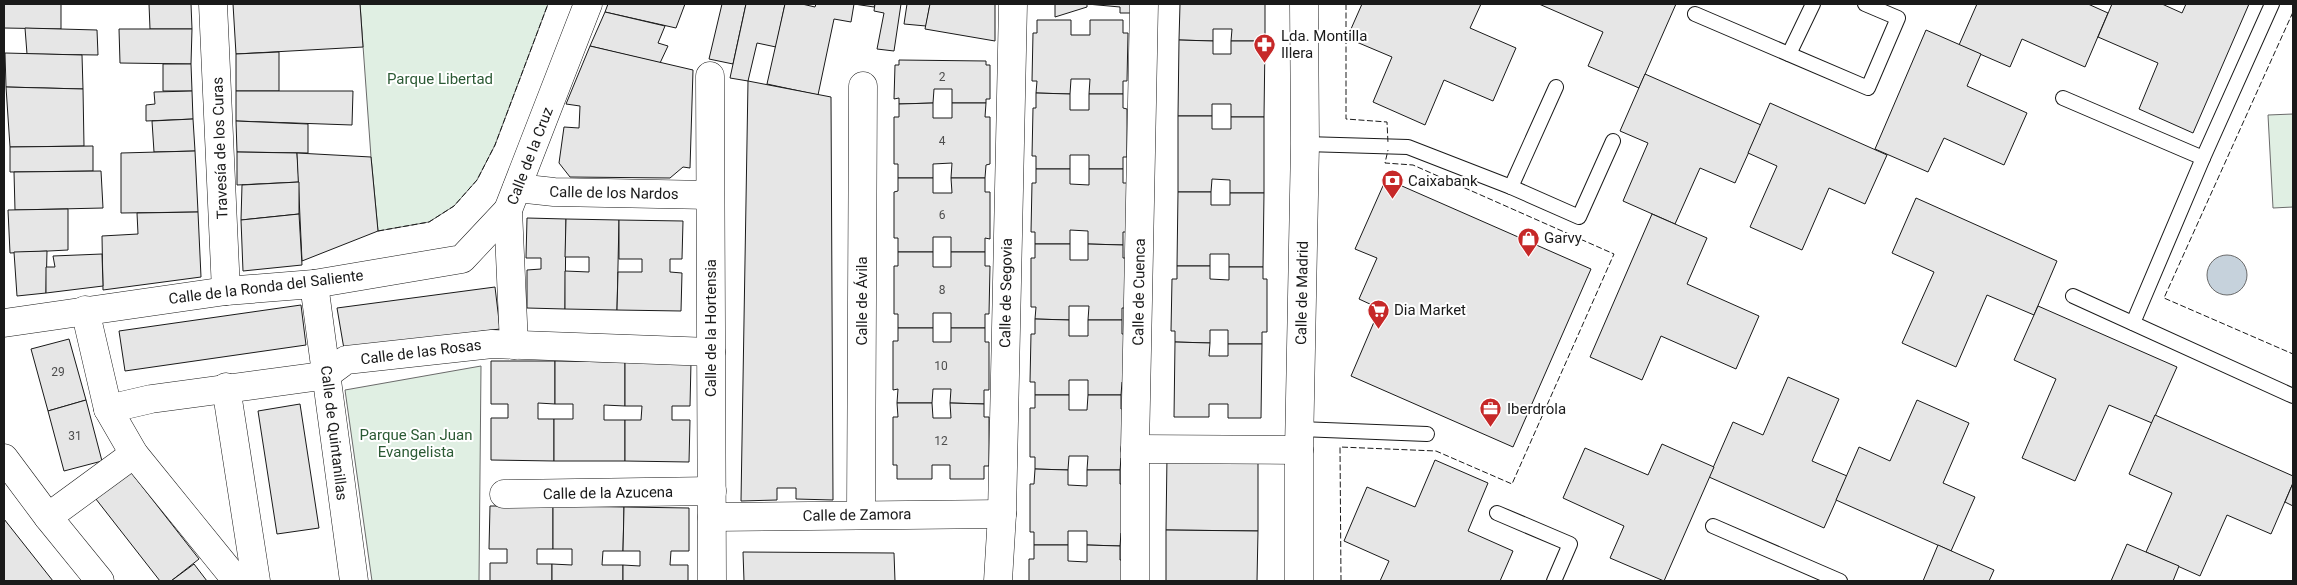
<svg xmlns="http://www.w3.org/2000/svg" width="2297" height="585" viewBox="0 0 2297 585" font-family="Roboto,sans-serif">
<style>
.green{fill:#e0efe3;stroke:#6a6a6a}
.water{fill:#c6d2dc;stroke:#6a6a6a}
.building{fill:#e6e6e6;stroke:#1a1a1a}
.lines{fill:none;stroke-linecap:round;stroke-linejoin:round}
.service-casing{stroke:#1a1a1a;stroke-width:16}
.minor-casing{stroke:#1a1a1a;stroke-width:29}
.tertiary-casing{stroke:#1a1a1a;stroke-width:29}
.service{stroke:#fff;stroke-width:14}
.minor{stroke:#fff;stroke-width:28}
.tertiary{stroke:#fff;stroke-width:28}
.fence{stroke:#1a1a1a;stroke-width:1;stroke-dasharray:6 2.5;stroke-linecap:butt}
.labels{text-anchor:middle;stroke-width:4;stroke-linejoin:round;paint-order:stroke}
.number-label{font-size:12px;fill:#4d4d4d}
.poi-label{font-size:15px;fill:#1a1a1a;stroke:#fff;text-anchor:start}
.park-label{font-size:15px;fill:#2b5a34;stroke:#fff}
.street-label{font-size:15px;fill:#1a1a1a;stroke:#fff}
</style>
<rect width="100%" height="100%" fill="#fff"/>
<g class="green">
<path d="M360 4H548L495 145 477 180 454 206 429 222 378 231 371 157Z"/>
<path d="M2293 114V207L2273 208 2268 115Z"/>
<path d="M481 366 479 581H372L345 390Z"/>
</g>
<circle class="water" cx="2227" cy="275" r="20"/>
<g class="building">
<path d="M4 4H72H61V29L4 28Z"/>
<path d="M149 4H191L192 29H150Z"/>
<path d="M233 4H360L363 47 236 54Z"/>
<path d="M608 4H685L676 28 605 12Z"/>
<path d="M722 4H746L733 64 709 59Z"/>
<path d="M746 4H785L776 47 757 43 748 81 730 78Z"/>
<path d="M785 4H802L815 7 816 4H854L851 22 834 19 818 95 767 84Z"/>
<path d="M854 4H875L874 7Z"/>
<path d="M875 4H901L894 51 877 49 884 13 874 11Z"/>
<path d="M907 4H930L926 26 904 24Z"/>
<path d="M930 4H995V41L925 29Z"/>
<path d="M1055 4H1087V7L1055 17Z"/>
<path d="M1087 4H1137V13H1120V7Z"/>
<path d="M1180 4H1265V41H1231L1232 29H1213V41L1179 40Z"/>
<path d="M1362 4H1481L1470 28 1516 48 1493 101 1444 80 1425 125 1373 102 1392 57 1347 38Z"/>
<path d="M1539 4H1676L1639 88 1588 66 1603 32Z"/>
<path d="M1977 4H2088L2108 13 2085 67 2022 39 2010 67 1959 45Z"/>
<path d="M2112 4H2162L2182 13 2186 4H2249L2193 133 2139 109 2158 63 2098 37Z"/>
<path d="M605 12 665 26 658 43 668 46 660 63 590 46Z"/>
<path d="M1037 20H1071V35H1090V20H1123V33H1128L1127 81H1123V94H1089L1090 79H1071L1070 94 1036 93 1037 81H1032L1033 33H1037Z"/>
<path d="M25 28 97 30 98 55 27 54Z"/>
<path d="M119 29H192L191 64 120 63Z"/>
<path d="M1926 30 1981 54 1967 86 2027 113 2004 165 1944 138 1928 172 1875 149Z"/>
<path d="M1179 40 1213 41V54H1231V41H1265L1264 117H1231V104H1212V116H1178Z"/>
<path d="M590 46 693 70 690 168 683 167 670 178 570 177 559 163 564 127 579 128 580 106 566 104Z"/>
<path d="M279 52V91H236V54Z"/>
<path d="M5 53 82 55 83 89 6 87Z"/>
<path d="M899 60 986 61V65H990V99H986V103H952V89H934L933 103 899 104V98L894 99 895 65H899Z"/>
<path d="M163 64H191L192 91H163Z"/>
<path d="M1645 74 1761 125 1735 183 1700 168 1675 224 1623 201 1648 143 1620 131Z"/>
<path d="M748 81 831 97 833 500 796 499V488H777V500L741 501Z"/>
<path d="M6 87 83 89 84 146 10 147Z"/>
<path d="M192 91 193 119 146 121V105L155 104 154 92Z"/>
<path d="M236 91H353L352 125 236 121Z"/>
<path d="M1036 93 1070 94V110H1089V94H1123V108L1127 109V157H1123V169H1089V155H1070V169H1036V156H1032L1033 108H1036Z"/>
<path d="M933 103V118H952V103H986L985 117H990V164L986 165 985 178H951L952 163 933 164V178H898V164H894V117H899V104Z"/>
<path d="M1770 103 1887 155 1865 204 1829 188 1802 250 1750 227 1777 166 1748 153Z"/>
<path d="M1178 116H1212V129H1231V117H1264V193H1230V180L1212 179 1211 192H1178Z"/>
<path d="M193 119 195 151 154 152 152 121Z"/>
<path d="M236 121 308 124V153L237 152Z"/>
<path d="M93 146V171L10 172V147Z"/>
<path d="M195 151 198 212 121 213V153Z"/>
<path d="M237 152 297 153 299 182 237 185Z"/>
<path d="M297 153 371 157 378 231 302 261Z"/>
<path d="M1036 169H1070V184L1089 185V169H1123V183H1128L1127 232H1123V245L1088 244V231L1070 230V244H1035V232H1031L1032 183H1036Z"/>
<path d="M101 171 103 208 15 210 14 172Z"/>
<path d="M898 178H933V193H952L951 178H985V192H990V239L985 238V252H951V237H933V252H898V238H894V192L898 191Z"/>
<path d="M1386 179 1591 269 1513 447 1351 376 1377 315 1369 312 1372 305 1359 299 1377 258 1355 249Z"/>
<path d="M299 182V214L241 220 242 185Z"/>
<path d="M1178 192H1211V205H1230V193H1264L1263 267H1229V254H1210V266H1177Z"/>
<path d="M1916 198 2057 261 2034 315 1987 295 1956 367 1902 343 1934 272 1892 253Z"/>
<path d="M68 209V250L10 253 8 210Z"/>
<path d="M198 212 201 277 103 290 102 236 138 234 137 213Z"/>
<path d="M299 214 302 265 243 271 241 220Z"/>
<path d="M1652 214 1707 238 1687 284 1759 316 1736 369 1661 336 1642 380 1590 357Z"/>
<path d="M527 218 566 219 565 309 527 308V270L541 269V258H526Z"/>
<path d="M566 219 619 220 617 310 565 309V271L589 272V257H565Z"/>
<path d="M619 220 683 221 682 259H670V272L682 273 681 311 617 310 618 272H642V259H619Z"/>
<path d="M1035 244H1070V260H1088V244L1123 245V258H1127L1126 308H1122V320H1088L1089 306H1069V320L1035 319 1036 307H1031V258H1035Z"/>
<path d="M47 251 46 293 17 296 14 252Z"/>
<path d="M898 252H933V267H951V252H985V266H990L989 314H985V328H951V313H933V328H898V314H894V266H898Z"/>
<path d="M102 254 103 286 46 293V267H55L53 256Z"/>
<path d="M1177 266H1210V279L1229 280V267H1263V279H1267V332H1262V344H1228V330H1210V343L1175 342V331H1171L1172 279H1177Z"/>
<path d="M495 287 500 329 344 349 337 308Z"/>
<path d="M301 305 306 345 125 371 119 331Z"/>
<path d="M2038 306 2177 367 2152 423 2109 405 2075 481 2022 458 2056 379 2014 360Z"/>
<path d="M1035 319 1069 320V336H1088V320H1122V334H1126V382H1122L1121 395H1088V380H1069V395H1035V382H1030L1031 334H1035Z"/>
<path d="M898 328H933V342H951V328H985V342H989V390H984V404L950 403 951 389H933L932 403H897L898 389 893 390V341H898Z"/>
<path d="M69 339 86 400 48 411 31 349Z"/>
<path d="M1175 342 1210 343 1209 356H1228V344H1262L1261 418H1228V404H1209V417H1174Z"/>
<path d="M491 361H555V404L538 403V419H554V461L491 460V418H508V404H491Z"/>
<path d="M555 361 625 362V406L604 405V420H625V461H554V419H573V404H555Z"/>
<path d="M625 362H691L690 406H672V420H690L689 462 625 461V420H641L642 406H625Z"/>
<path d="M1788 377 1839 399 1812 461 1847 476 1824 528 1709 477 1733 422 1763 435Z"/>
<path d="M1035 395H1069V410H1087L1088 395H1121V409H1125V458H1121L1120 470H1087L1088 456H1069L1068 470 1035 469V457H1030V408H1035Z"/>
<path d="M86 400 102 461 64 471 48 411Z"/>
<path d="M1917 400 1969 423 1943 483 1975 497 1951 551 1836 500 1859 447 1890 461Z"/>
<path d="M897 403H932L933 418H951L950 403 984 404V417H989V466H984V479H950V465H932V479H897V465H893V417H898Z"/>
<path d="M300 404 319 528 277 534 258 411Z"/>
<path d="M2155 415 2293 476V483L2271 534 2227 515 2200 576 2146 552 2172 493 2129 474Z"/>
<path d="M1662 444 1714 467 1664 581 1610 558 1624 526 1563 498 1585 448 1648 475Z"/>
<path d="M1167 455H1258V531L1166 530Z"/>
<path d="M1435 460 1488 483 1468 531 1513 551 1500 581H1380L1389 561 1344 541 1367 487 1415 507Z"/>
<path d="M127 467 199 559 171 581H160L92 494Z"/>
<path d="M1035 469 1068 470V485L1087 486V470H1120V484H1125V533H1121L1120 546 1087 545V531H1068V545H1034V532H1030V484H1034Z"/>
<path d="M2293 483V506L2285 502Z"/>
<path d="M490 506H553V549H537V564H552V581H490V563H507V549H489Z"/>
<path d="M553 506 624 507 623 551H603L602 565H623V581H552V564L572 565V549H553Z"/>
<path d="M624 507 689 508V551H671L670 565H688V581H623V565L640 566V551H623Z"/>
<path d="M4 519 53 581H4Z"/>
<path d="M1166 530 1258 531 1257 581H1166Z"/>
<path d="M2127 544 2179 566 2173 581H2111Z"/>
<path d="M1034 545H1068V561L1087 562V545L1120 546V560H1125L1124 581H1029V559H1034Z"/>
<path d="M1938 545 1994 570 1989 581H1923Z"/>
<path d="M743 552 894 553 895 581H744Z"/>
<path d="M194 564 207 581H171Z"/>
</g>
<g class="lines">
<defs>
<g id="service">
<path d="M1695 14 1868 88 1898 18 1865 4"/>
<path d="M1789 54 1813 4"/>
<path d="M2063 98 2203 158"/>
<path d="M1305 144 1408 147 1511 187 1579 217 1613 141"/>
<path d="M1511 187 1556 87"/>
<path d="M2073 296 2293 396"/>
<path d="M2133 323 2203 158 2272 4"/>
<path d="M1300 429 1427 434"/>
<path d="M1497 513 1570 544 1554 581"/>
<path d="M1713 526 1840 581"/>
</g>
<g id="minor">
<path d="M213 4 226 291"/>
<path d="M710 76 712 581"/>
<path d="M517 188 554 192 710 195"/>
<path d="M314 284 354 581"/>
<path d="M85 310 108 409 134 454 237 581"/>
<path d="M4 323 226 291 314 284 462 259 508 210"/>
<path d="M514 345 508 210 588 4"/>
<path d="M226 387 256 581"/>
<path d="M108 409 151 399 314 377 327 374 346 360 492 344 711 352"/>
<path d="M1135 449 1299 450"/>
<path d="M4 458 48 517 100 581"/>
<path d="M504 494 712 491"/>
<path d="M861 515 863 86"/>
<path d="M48 517 134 454"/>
<path d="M712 517 1002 514"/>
<path d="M998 581 1002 514 1013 4"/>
<path d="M1135 581V449L1144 4"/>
</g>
<path id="tertiary" d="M1299 581V450L1305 144 1304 4"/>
</defs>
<use href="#service" class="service-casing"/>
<use href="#minor" class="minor-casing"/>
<use href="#tertiary" class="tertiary-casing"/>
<use href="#service" class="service"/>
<use href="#minor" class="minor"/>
<use href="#tertiary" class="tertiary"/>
<g class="fence">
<path d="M1346 4V119L1387 122 1388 143"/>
<path d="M2293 12 2164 298 2293 354"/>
<path d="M378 231 429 222 454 206 477 180 495 145 548 4"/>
<path d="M1341 581 1340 447 1436 451 1512 484 1614 254 1413 165 1385 163 1388 150"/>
</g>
</g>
<defs>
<symbol id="pharmacy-pin" viewBox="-11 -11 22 30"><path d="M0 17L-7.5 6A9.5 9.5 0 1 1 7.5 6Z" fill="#c62828" stroke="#fff"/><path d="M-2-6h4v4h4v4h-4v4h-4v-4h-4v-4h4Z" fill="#fff"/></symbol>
<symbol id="bank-pin" viewBox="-11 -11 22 30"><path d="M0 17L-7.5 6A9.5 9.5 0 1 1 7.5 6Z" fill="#c62828" stroke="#fff"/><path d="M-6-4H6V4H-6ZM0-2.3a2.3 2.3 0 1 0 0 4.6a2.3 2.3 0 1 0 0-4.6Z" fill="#fff"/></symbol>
<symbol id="shop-pin" viewBox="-11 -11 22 30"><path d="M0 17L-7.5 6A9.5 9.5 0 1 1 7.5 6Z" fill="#c62828" stroke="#fff"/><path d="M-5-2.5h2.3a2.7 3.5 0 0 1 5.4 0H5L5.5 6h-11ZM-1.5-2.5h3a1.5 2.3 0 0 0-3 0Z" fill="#fff"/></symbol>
<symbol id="supermarket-pin" viewBox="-11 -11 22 30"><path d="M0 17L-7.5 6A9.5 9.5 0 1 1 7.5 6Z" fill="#c62828" stroke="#fff"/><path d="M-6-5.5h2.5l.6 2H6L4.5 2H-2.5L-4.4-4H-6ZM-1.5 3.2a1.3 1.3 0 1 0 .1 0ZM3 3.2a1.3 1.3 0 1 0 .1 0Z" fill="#fff"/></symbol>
<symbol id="office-pin" viewBox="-11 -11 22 30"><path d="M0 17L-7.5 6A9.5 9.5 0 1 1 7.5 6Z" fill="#c62828" stroke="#fff"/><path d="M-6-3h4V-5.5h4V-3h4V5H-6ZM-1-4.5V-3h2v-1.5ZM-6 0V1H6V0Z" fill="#fff"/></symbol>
</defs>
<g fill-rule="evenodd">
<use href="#pharmacy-pin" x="1252" y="32" width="25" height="34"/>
<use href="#bank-pin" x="1380" y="168" width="25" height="34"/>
<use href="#shop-pin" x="1516" y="226" width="25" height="34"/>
<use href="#supermarket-pin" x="1366" y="298" width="25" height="34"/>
<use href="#office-pin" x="1478" y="396" width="25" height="34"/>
</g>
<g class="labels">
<g class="number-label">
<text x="942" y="81">2</text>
<text x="942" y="145">4</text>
<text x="942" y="219">6</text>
<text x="942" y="294">8</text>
<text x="941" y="370">10</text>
<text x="58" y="376">29</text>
<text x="75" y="440">31</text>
<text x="941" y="445">12</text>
</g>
<g class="poi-label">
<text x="1281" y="41">Lda. Montilla<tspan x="1281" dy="17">Illera</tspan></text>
<text x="1408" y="186">Caixabank</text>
<text x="1544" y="243">Garvy</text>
<text x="1394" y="315">Dia Market</text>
<text x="1507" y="414">Iberdrola</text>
</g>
<g class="park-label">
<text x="440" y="84">Parque Libertad</text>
<text x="416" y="440">Parque San Juan<tspan x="416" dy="17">Evangelista</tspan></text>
</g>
<g class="street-label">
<text transform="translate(220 148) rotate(-92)" y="5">Travesía de los Curas</text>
<text transform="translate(530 156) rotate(-69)" y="5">Calle de la Cruz</text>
<text transform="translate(614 193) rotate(1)" y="5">Calle de los Nardos</text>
<text transform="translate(266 287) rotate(-7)" y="5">Calle de la Ronda del Saliente</text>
<text transform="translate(1139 292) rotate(-89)" y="5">Calle de Cuenca</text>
<text transform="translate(1006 293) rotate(-89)" y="5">Calle de Segovia</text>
<text transform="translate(1302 293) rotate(-89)" y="5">Calle de Madrid</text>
<text transform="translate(862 301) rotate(-90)" y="5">Calle de Ávila</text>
<text transform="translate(711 328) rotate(-90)" y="5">Calle de la Hortensia</text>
<text transform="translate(421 352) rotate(-7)" y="5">Calle de las Rosas</text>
<text transform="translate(334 433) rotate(83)" y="5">Calle de Quintanillas</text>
<text transform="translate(608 493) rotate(-1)" y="5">Calle de la Azucena</text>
<text transform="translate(857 515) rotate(-1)" y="5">Calle de Zamora</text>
</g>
</g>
<rect width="2297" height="585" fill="none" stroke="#1a1a1a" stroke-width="10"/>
</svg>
